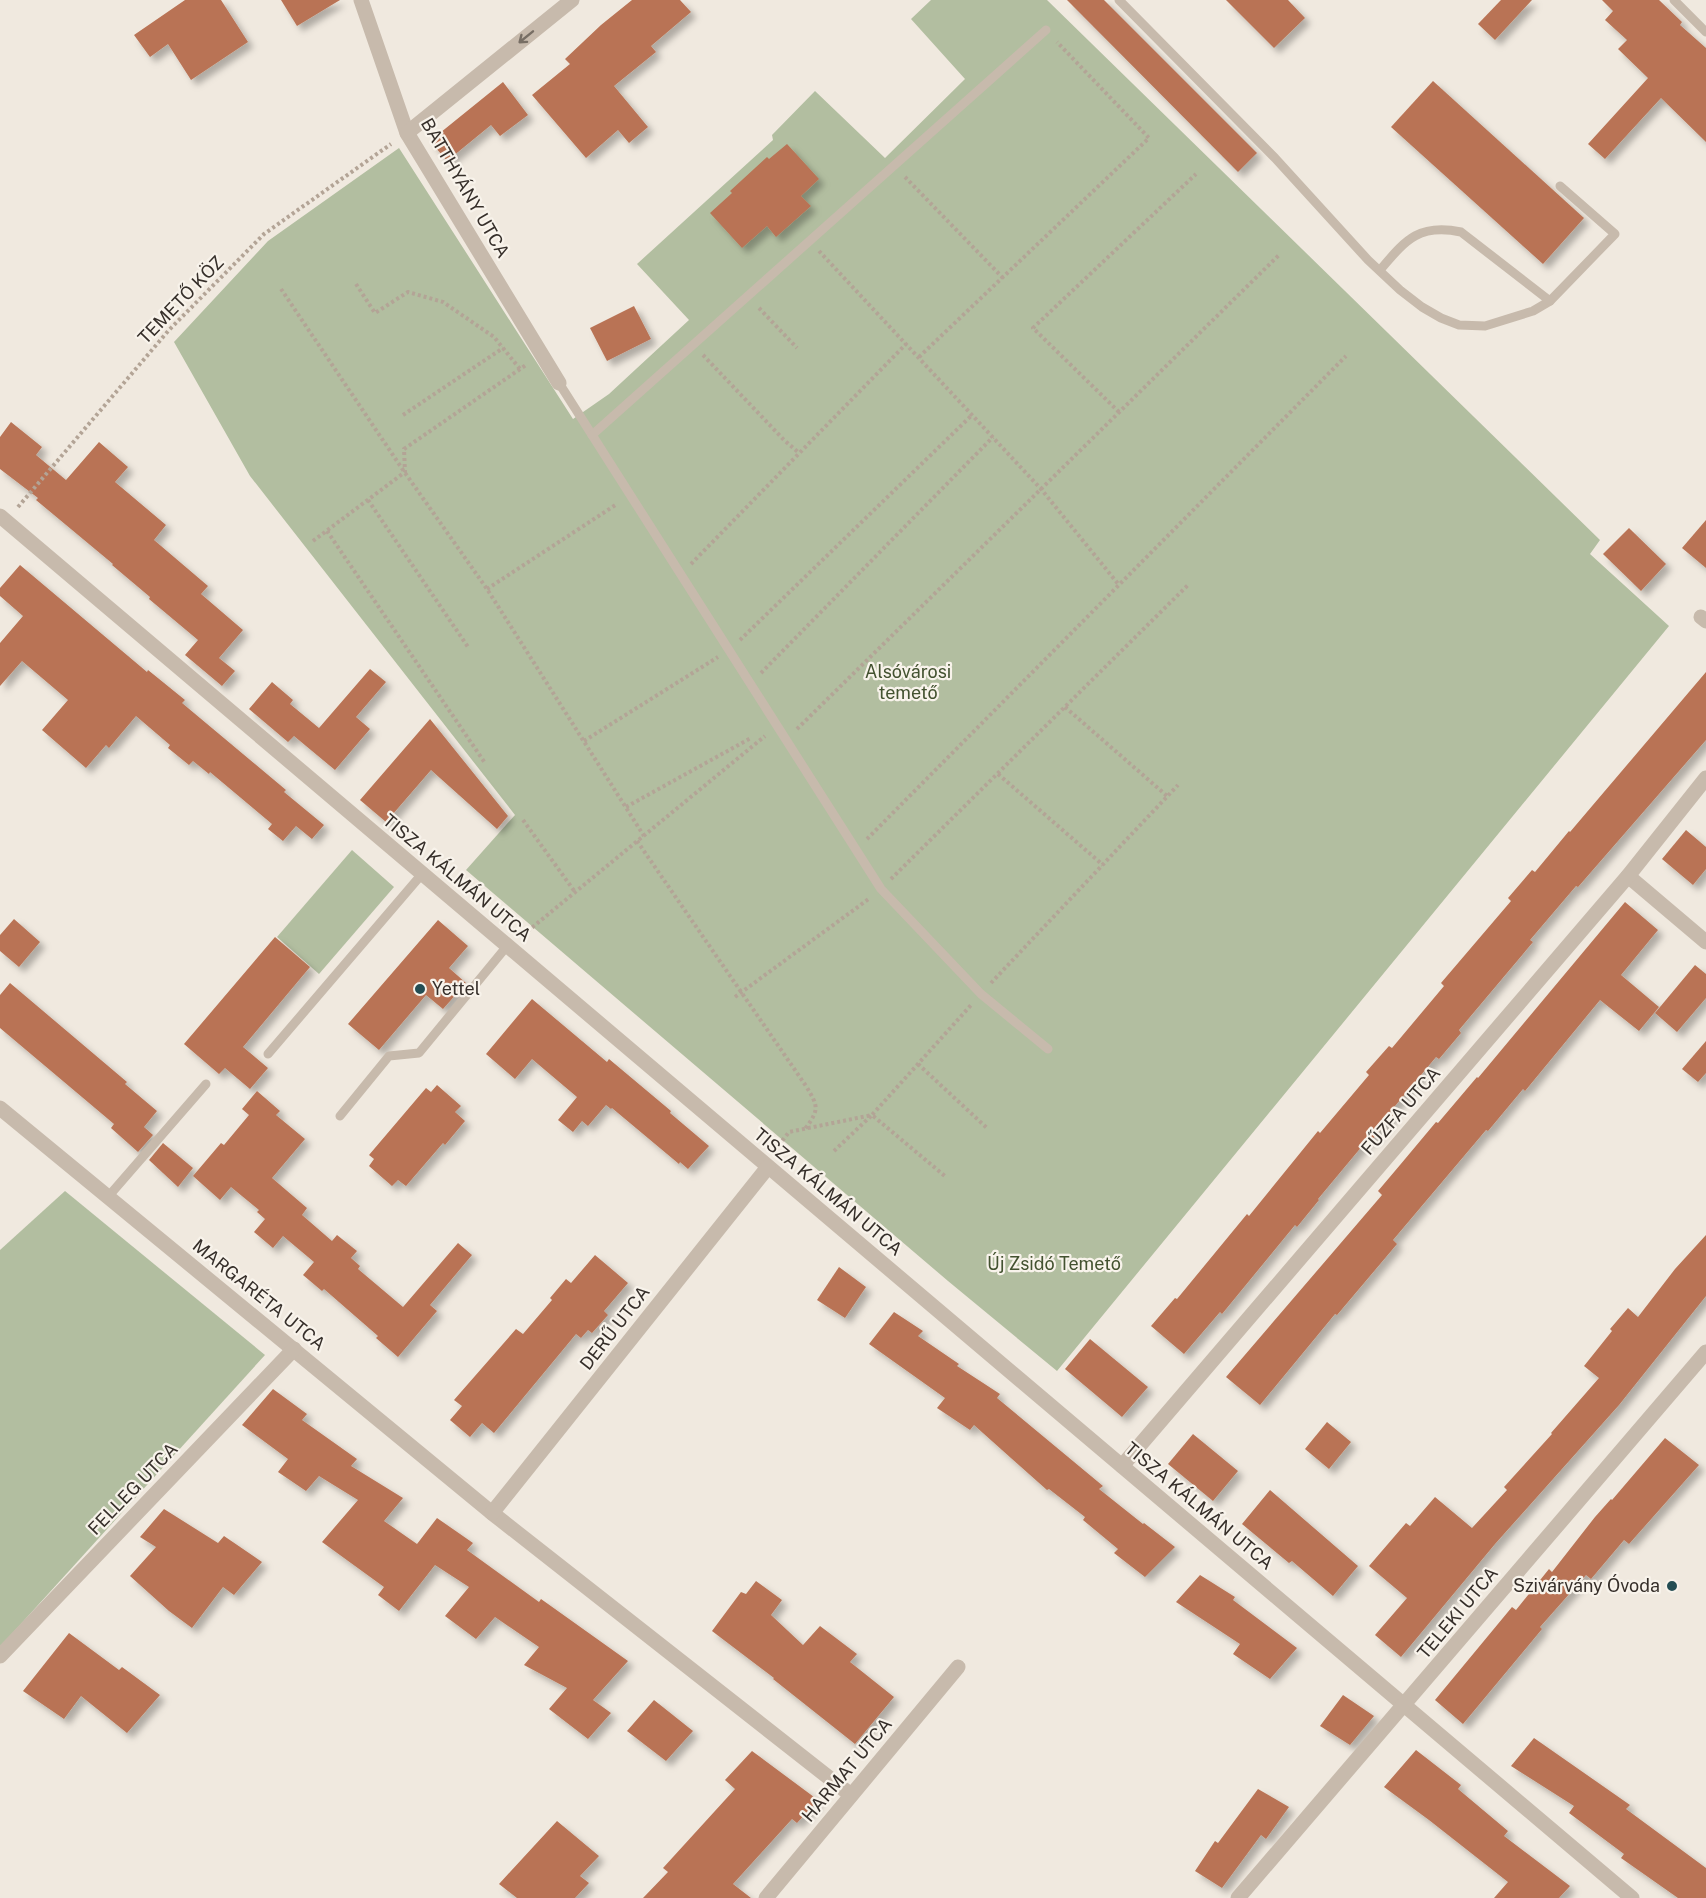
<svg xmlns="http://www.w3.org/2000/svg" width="1706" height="1898" viewBox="0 0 1706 1898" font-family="'Public Sans',sans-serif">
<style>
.green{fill:#b2bea0}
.building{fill:#b97354;filter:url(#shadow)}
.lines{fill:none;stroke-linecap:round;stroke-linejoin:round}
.path{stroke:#b3a496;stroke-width:4;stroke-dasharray:3 3;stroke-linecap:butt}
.lane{stroke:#c7baac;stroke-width:9}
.street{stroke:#c7baac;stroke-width:15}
.oneway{stroke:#776e64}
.poi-dot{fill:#244d53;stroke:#f8f3eb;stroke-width:2}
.labels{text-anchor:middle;stroke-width:4.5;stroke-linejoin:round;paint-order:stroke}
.street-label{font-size:18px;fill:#362f2a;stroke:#f8f3eb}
.park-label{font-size:18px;fill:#435230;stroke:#f8f3eb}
.poi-label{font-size:18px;fill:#362f2a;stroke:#f8f3eb;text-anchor:start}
</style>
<defs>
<filter id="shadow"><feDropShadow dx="5.5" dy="5.5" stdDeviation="3" flood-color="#0004"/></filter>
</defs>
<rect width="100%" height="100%" fill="#f0e9df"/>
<g class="green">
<path d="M931 0H1047L1600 540 1590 554 1669 626 1057 1371 948 1281 466 870 515 815 250 476 174 342 268 241 399 148 573 419 609 394 689 320 637 264 773 140 772 135 815 91 885 158 965 79 911 19Z"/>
<path d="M352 850 394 887 319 974 277 937Z"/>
<path d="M65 1191 265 1355 0 1647V1250Z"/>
</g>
<g class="building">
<path d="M185 0H221L248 42 191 80 168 44 150 57 134 35Z"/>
<path d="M281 0H340L297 26Z"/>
<path d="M632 0H680L691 12 651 46 656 52 614 86 648 127 629 143 618 130 586 158 532 95 570 64 565 59 601 25Z"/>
<path d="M1067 0H1104L1257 153 1238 172Z"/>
<path d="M1226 0H1288L1305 18 1274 48Z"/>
<path d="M1501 0H1532L1495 40 1478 24Z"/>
<path d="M1602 0H1659L1682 22 1680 25 1706 48V142L1661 98 1605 159 1588 144 1648 78 1618 49 1627 40 1605 20 1613 11Z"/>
<path d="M1433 81 1584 218 1543 264 1391 127Z"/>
<path d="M503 82 528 115 500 136 491 125 447 161 430 141Z"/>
<path d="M787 144 819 179 801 196 811 206 776 237 767 226 742 248 710 213 732 193 730 191 767 157 769 159Z"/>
<path d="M634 306 651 339 607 361 590 328Z"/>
<path d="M11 422 42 447 36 455 66 480 99 442 128 467 115 482 166 525 154 540 208 586 201 594 243 630 219 658 235 671 222 686 185 655 198 640 149 599 150 597 112 565 113 564 36 500 38 498 0 469V437Z"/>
<path d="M1706 520V568L1682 548Z"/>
<path d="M1629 528 1666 564 1641 591 1603 554Z"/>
<path d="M20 565 147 672 148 670 185 700 182 703 286 790 284 792 324 825 312 839 296 826 283 841 268 829 272 824 210 772 209 774 193 761 189 765 168 748 170 745 136 716 109 748 106 745 86 768 42 730 68 700 22 661 0 686V643L23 616 0 596V588Z"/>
<path d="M370 669 386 682 356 717 370 729 335 770 294 736 288 742 249 709 272 682 293 700 290 704 319 728Z"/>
<path d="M1706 672V740L1578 887 1576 886 1530 940 1533 942 1459 1030 1461 1033 1439 1059 1436 1057 1390 1112 1393 1115 1371 1141 1368 1139 1318 1199 1319 1200 1297 1227 1295 1225 1222 1314 1220 1312 1184 1354 1151 1326 1175 1298 1177 1299 1247 1214 1249 1216 1318 1131 1320 1133 1369 1075 1366 1072 1389 1046 1392 1048 1444 986 1441 983 1511 901 1508 898 1532 870 1535 872 1569 831 1570 832Z"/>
<path d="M430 719 508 816 497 829 431 770 386 822 360 800Z"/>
<path d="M1686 830 1706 847V869L1693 885 1662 859Z"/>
<path d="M1625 902 1658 930 1621 975 1659 1007 1639 1031 1600 1000 1525 1091 1523 1089 1488 1131 1486 1130 1393 1240 1397 1244 1337 1315 1335 1314 1260 1405 1226 1377 1382 1195 1378 1191 1400 1165 1436 1122 1438 1123 1477 1077 1478 1078Z"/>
<path d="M14 919 40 942 19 967 0 951V935Z"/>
<path d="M438 920 468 946 449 968 466 983 443 1009 426 995 379 1050 348 1024Z"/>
<path d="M275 937 310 967 243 1047 268 1068 250 1089 225 1068 219 1074 184 1044Z"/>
<path d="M1695 965 1706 974V998L1677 1032 1655 1013Z"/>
<path d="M10 983 127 1082 125 1084 157 1111 144 1127 153 1135 138 1152 111 1128 114 1124 0 1028V995Z"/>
<path d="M532 999 607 1062 609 1059 671 1111 670 1113 709 1146 688 1169 680 1162 679 1164 612 1108 611 1109 606 1105 588 1126 582 1121 573 1132 558 1120 577 1097 532 1059 515 1079 486 1054Z"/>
<path d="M1706 1041V1073L1698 1082 1682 1069Z"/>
<path d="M437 1085 461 1106 455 1112 465 1121 445 1145 443 1143 406 1186 398 1180 392 1186 369 1166 374 1159 369 1155 426 1088 431 1092Z"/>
<path d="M257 1091 280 1111 276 1115 305 1139 272 1178 307 1208 302 1215 332 1241 337 1235 357 1251 351 1258 360 1266 358 1269 403 1307 458 1243 472 1255 430 1305 437 1311 398 1357 376 1338 378 1336 324 1289 322 1291 303 1275 314 1262 283 1236 273 1248 254 1232 265 1219 257 1212 259 1210 231 1187 220 1200 193 1176 221 1143 224 1145 249 1115 242 1109Z"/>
<path d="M163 1143 193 1168 178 1187 149 1160Z"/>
<path d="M1706 1235V1296L1619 1405 1495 1544 1401 1657 1375 1635 1407 1598 1369 1566 1406 1523 1410 1526 1435 1497 1472 1528 1507 1490 1504 1487 1552 1434 1551 1433 1599 1378 1584 1366 1612 1331 1610 1329 1628 1308 1638 1317 1675 1269Z"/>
<path d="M595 1255 628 1283 604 1311 608 1315 592 1333 588 1330 581 1338 576 1334 494 1433 482 1423 470 1437 450 1420 462 1406 454 1400 516 1329 523 1334 552 1300 550 1298 566 1279 571 1283Z"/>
<path d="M839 1267 866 1287 845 1318 817 1300Z"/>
<path d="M894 1312 923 1331 918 1336 959 1364 957 1366 1000 1394 997 1398 1103 1486 1099 1489 1143 1524 1144 1523 1175 1547 1145 1577 1114 1553 1118 1549 1083 1520 1085 1517 1049 1489 1047 1490 974 1425 970 1430 937 1408 945 1398 869 1344Z"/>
<path d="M1090 1339 1148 1387 1122 1417 1065 1369Z"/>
<path d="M273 1389 307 1414 302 1420 357 1459 351 1466 403 1498 384 1521 417 1544 437 1518 473 1543 467 1550 539 1602 541 1599 628 1661 593 1700 611 1713 588 1739 549 1709 567 1688 524 1665 539 1647 495 1617 476 1639 445 1616 469 1587 435 1565 399 1611 378 1595 384 1587 322 1542 358 1500 319 1476 306 1491 278 1472 288 1459 242 1425Z"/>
<path d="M1327 1422 1351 1442 1329 1469 1305 1449Z"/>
<path d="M1193 1434 1238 1471 1213 1501 1168 1464Z"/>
<path d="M1665 1438 1699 1465 1629 1544 1624 1540 1591 1579 1586 1575 1540 1627 1542 1629 1463 1724 1435 1700 1512 1607 1516 1610 1549 1569 1552 1572 1595 1517 1611 1499 1612 1500Z"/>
<path d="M1270 1490 1358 1566 1333 1596 1292 1561 1289 1563 1242 1524Z"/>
<path d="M164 1509 218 1543 224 1536 262 1562 234 1595 223 1587 192 1628 169 1611 130 1576 156 1547 140 1537Z"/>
<path d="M1200 1575 1235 1597 1233 1600 1297 1648 1270 1679 1233 1654 1240 1644 1176 1602Z"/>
<path d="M756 1581 782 1600 771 1615 803 1645 820 1626 857 1654 850 1662 894 1697 855 1744 773 1679 774 1678 712 1631 741 1592 746 1594Z"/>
<path d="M69 1633 119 1670 122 1667 160 1695 127 1733 81 1696 64 1719 23 1691Z"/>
<path d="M1343 1695 1374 1716 1350 1745 1320 1726Z"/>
<path d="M654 1700 693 1731 666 1761 627 1731Z"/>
<path d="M1534 1738 1630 1805 1626 1809 1706 1868V1898H1678L1621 1858 1624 1854 1569 1813 1574 1806 1511 1766Z"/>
<path d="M1416 1750 1461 1785 1458 1789 1508 1831 1504 1836 1570 1886 1559 1898H1494L1508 1882 1429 1820 1384 1787Z"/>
<path d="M752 1751 818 1800 797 1823 792 1819 733 1884 751 1898H643L668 1872 663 1868 735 1789 725 1780Z"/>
<path d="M1258 1789 1289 1807 1266 1839 1261 1835 1222 1888 1195 1871 1215 1841 1218 1843Z"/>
<path d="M557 1821 599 1856 580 1876 589 1883 575 1898H517L499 1884Z"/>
</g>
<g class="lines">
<g class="path">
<path d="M905 177 1003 278"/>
<path d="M819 251 1041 489 1119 585"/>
<path d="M356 284 375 313 408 292 443 302 494 337 520 369"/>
<path d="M281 289 403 470 487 589 644 836"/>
<path d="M759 308 797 348"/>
<path d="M703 355 784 440 799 453"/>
<path d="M919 357 1149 138 1057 42"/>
<path d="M1119 412 1033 328 1196 174"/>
<path d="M403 415 503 348"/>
<path d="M368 500 468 647"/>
<path d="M18 507 169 330 264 234 391 144"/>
<path d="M327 531 485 763"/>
<path d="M313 541 405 472 404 449 526 365"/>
<path d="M691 564 906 344"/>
<path d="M487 589 617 504"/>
<path d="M740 640 972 415"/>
<path d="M761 673 993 437"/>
<path d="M1065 707 1167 796"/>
<path d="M797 729 1280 254"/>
<path d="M584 741 718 657"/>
<path d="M998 774 1103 865"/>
<path d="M626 807 751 738"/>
<path d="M523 820 575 892"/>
<path d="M867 839 1346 356"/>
<path d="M637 841 806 1086C818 1106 820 1109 805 1129"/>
<path d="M891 879 1188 585"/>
<path d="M523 935 765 736"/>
<path d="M991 983 1178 785"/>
<path d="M735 997 870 898"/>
<path d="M918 1064 988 1129"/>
<path d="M775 1150 789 1132 872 1115 972 1004"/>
<path d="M834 1151 872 1115 946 1177"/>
</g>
<g class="lane">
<path d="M1119 0 1275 158 1368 260 1400 290 1422 307 1441 318 1459 325 1485 326 1533 311 1550 301 1615 234 1560 186"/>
<path d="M1674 0 1706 32"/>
<path d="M1380 270C1405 241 1418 223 1461 232L1550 301"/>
<path d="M559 383 881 889 981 994 1048 1049"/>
<path d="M592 435 1046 30"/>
<path d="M268 1054 422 874"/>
<path d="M340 1116 389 1056 419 1053 507 946"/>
<path d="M107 1198 206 1084"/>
</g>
<g class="street">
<path d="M361 0 407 133 559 383"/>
<path d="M407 133 572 0"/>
<path d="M0 516 1632 1898"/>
<path d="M1701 617 1706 621"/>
<path d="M1628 876 1706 942"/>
<path d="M0 1108 492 1513 851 1795"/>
<path d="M1122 1466 1628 876 1706 778"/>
<path d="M492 1513 768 1167"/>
<path d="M0 1656 294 1349"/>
<path d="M766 1898 958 1667"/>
<path d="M1238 1898 1706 1352"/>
</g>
</g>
<defs><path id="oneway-shaft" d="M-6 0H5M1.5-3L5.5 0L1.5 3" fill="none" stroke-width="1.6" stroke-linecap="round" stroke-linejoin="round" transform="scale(1.5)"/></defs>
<use class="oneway" href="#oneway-shaft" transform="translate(526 37) rotate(141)"/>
<g class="poi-dot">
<circle cx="420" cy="989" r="6"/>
<circle cx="1672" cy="1586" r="6"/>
</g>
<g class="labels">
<g class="street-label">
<text transform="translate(465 188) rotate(60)" y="6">BATTHYÁNY UTCA</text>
<text transform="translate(181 300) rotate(-46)" y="6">TEMETŐ KÖZ</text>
<text transform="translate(457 878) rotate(40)" y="6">TISZA KÁLMÁN UTCA</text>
<text transform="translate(1401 1111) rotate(-49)" y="6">FŰZFA UTCA</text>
<text transform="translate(828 1192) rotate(40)" y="6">TISZA KÁLMÁN UTCA</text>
<text transform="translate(259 1295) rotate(39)" y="6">MARGARÉTA UTCA</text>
<text transform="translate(615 1328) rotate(-52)" y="6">DERŰ UTCA</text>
<text transform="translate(133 1489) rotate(-46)" y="6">FELLEG UTCA</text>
<text transform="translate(1199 1506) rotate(40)" y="6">TISZA KÁLMÁN UTCA</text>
<text transform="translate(1458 1613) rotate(-50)" y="6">TELEKI UTCA</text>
<text transform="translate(847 1770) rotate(-50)" y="6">HARMAT UTCA</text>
</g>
<g class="park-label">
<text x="908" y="678">Alsóvárosi<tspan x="908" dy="21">temető</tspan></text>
<text x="1054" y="1270">Új Zsidó Temető</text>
</g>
<g class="poi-label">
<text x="432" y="995">Yettel</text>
<text x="1660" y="1592" text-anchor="end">Szivárvány Óvoda</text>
</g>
</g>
</svg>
